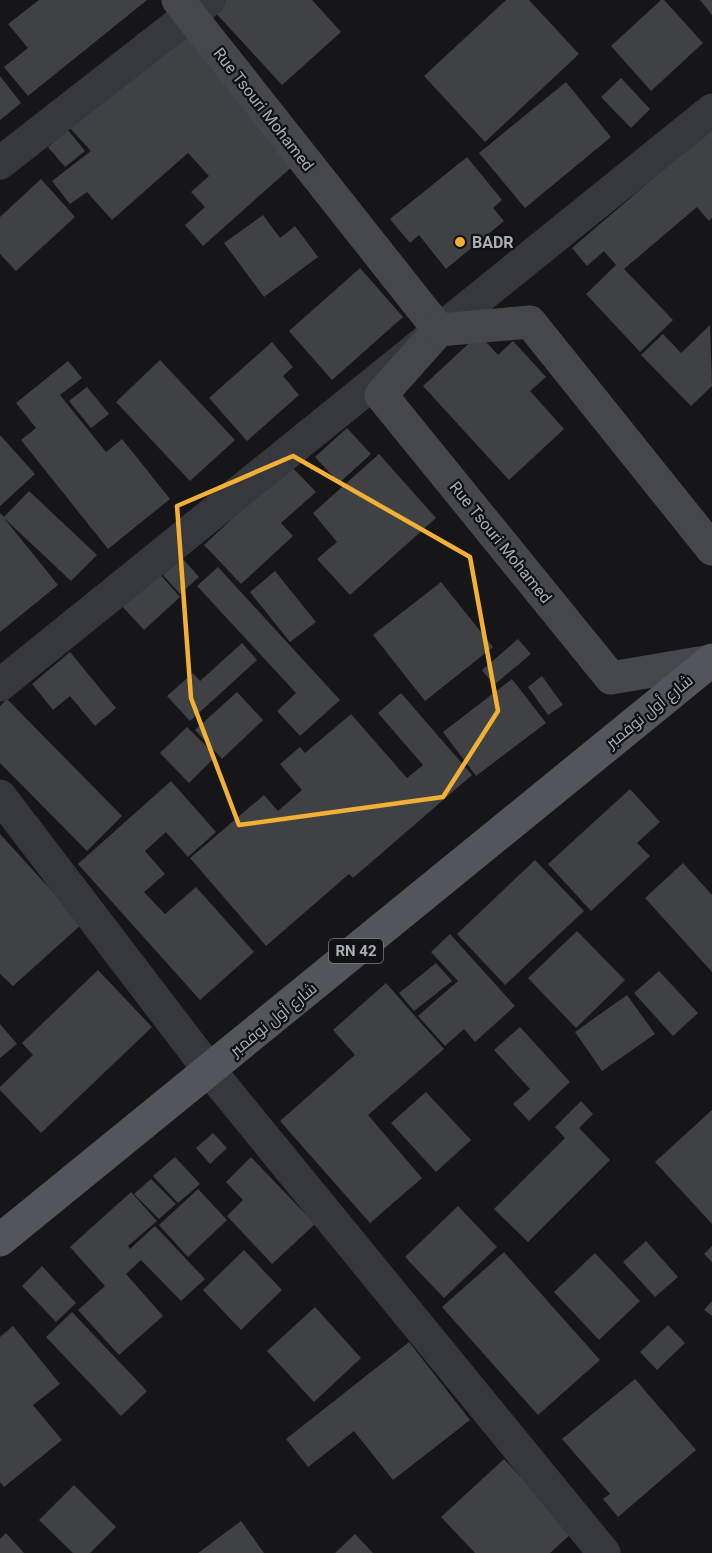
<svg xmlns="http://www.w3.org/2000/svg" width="712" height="1553" viewBox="0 0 712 1553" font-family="Roboto,Cairo,sans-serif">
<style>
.building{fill:#404145}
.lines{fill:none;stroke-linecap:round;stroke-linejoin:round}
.street{stroke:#37383d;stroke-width:33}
.secondary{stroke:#45474d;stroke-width:33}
.primary{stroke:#53555c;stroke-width:33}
.marked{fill:none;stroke:#f2b134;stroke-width:4.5;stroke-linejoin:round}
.poi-dot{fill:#f2b134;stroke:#111113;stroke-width:2}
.labels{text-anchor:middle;stroke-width:4.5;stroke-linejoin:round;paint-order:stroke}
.shield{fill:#111113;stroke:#7b7e86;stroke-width:1.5}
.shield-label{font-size:15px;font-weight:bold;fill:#a8adb8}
.street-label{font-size:16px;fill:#a8adb8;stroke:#111113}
.poi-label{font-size:16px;font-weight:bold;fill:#a8adb8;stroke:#111113;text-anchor:start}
</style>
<rect width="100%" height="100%" fill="#161618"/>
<g class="building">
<path d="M39 0H147L28 96 4 67 28 48 8 24Z"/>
<path d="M224 0H312L341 32 282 85 213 10Z"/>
<path d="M506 0H529L579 54 485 142 424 76Z"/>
<path d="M661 0H664L703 43 651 91 611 46Z"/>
<path d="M700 0H712V15Z"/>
<path d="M185 23 304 156 203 246 185 225 205 207 191 192 209 176 188 153 112 220 87 192 70 204 52 181 91 151 68 126Z"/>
<path d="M0 76 21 103 0 120Z"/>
<path d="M621 78 650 109 631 128 601 97Z"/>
<path d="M566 82 611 137 525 208 479 153Z"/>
<path d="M712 128V218L709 221 697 207 624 269 673 320 640 352 586 294 616 265 604 251 587 266 572 248Z"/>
<path d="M68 130 85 151 65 167 48 147Z"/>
<path d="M467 157 502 200 493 208 504 221 446 269 419 235 410 243 390 219Z"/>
<path d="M41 179 75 217 16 271 0 254V217Z"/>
<path d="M263 215 280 238 295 226 318 257 264 297 224 243Z"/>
<path d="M360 268 403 317 332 380 289 331Z"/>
<path d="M710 325 712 386 691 406 641 355 663 334 681 353Z"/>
<path d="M479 334 498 355 513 341 546 377 530 391 564 429 509 480 423 386Z"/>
<path d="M272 342 293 367 283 376 299 395 247 441 209 398Z"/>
<path d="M160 360 235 440 190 481 116 402Z"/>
<path d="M68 361 82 378 60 395 106 452 122 439 170 499 108 549 21 440 36 428 16 403Z"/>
<path d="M87 387 109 414 91 428 69 401Z"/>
<path d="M347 428 371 454 339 483 315 457Z"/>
<path d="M0 435 35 474 0 506Z"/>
<path d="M379 454 436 518 350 595 317 559 337 542 313 513Z"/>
<path d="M290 465 316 492 281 523 293 536 241 584 204 545Z"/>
<path d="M29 491 97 555 71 581 4 518 58 585 0 632V513L4 517Z"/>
<path d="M182 558 199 577 180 594 163 575Z"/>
<path d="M218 567 340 700 300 736 277 711 296 693 197 586Z"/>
<path d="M275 571 316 622 290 642 250 592Z"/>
<path d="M158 572 180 597 144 630 121 605Z"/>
<path d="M441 582 493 647 425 701 373 635Z"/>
<path d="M518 639 531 654 494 685 482 670Z"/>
<path d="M242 643 257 660 190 721 167 696 193 673 200 681Z"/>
<path d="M70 652 116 708 95 726 70 696 53 710 32 684Z"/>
<path d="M542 676 563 705 548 715 528 687Z"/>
<path d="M512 679 546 723 476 776 443 732Z"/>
<path d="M237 692 263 720 222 759 195 730Z"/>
<path d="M401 693 472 775 353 878 349 874 266 946 190 858 264 795 278 811 302 790 280 764 300 747 305 753 351 714 407 778 423 765 378 713Z"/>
<path d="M7 699 122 816 87 851 0 763V706Z"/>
<path d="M187 727 216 756 189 783 160 753Z"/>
<path d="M171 781 216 832 188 857 166 832 145 851 165 874 144 892 165 914 196 887 254 952 200 1000 78 864Z"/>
<path d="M630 789 660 822 637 843 650 856 591 911 548 864Z"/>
<path d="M0 834 82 924 13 986 0 974Z"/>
<path d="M535 860 584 911 505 985 457 934Z"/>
<path d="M683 863 712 895V972L645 898Z"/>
<path d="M577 931 625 980 576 1028 528 978Z"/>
<path d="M450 934 515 1006 475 1042 464 1029 445 1046 418 1016 458 981 431 952Z"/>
<path d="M436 963 452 981 414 1011 399 993Z"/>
<path d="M98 970 152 1027 41 1133 0 1090V1087L33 1055 22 1043Z"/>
<path d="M659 971 698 1013 673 1036 634 993Z"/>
<path d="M386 983 444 1049 368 1115 422 1178 370 1223 280 1121 355 1055 333 1030Z"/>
<path d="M627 995 655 1034 602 1071 575 1032Z"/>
<path d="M0 1024 17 1044 0 1058Z"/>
<path d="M520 1027 570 1082 529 1121 513 1104 530 1089 494 1050Z"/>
<path d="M426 1092 471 1140 436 1172 391 1123Z"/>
<path d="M581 1101 593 1114 579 1128 610 1160 528 1242 494 1209 565 1138 555 1127Z"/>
<path d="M712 1110V1224L655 1162Z"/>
<path d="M213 1133 227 1148 210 1164 196 1148Z"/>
<path d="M175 1157 200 1184 178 1203 153 1176Z"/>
<path d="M251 1157 315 1224 272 1264 227 1216 243 1200 226 1182Z"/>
<path d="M151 1179 176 1204 159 1219 134 1194Z"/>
<path d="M198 1189 227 1220 188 1257 159 1225Z"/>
<path d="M131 1192 157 1221 128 1246 130 1249 155 1226 205 1279 181 1301 141 1260 126 1274 163 1316 119 1355 78 1310 105 1286 70 1247Z"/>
<path d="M458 1206 497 1247 444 1298 405 1257Z"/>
<path d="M646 1241 678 1277 655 1297 623 1262Z"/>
<path d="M712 1246V1262L704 1254Z"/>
<path d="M244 1250 282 1290 241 1330 203 1290Z"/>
<path d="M504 1252 600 1360 538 1415 442 1307Z"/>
<path d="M595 1253 640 1301 599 1340 554 1292Z"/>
<path d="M42 1266 76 1303 56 1322 22 1286Z"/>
<path d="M712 1301V1316L704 1310Z"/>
<path d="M315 1307 361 1358 314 1402 267 1351Z"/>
<path d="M72 1312 147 1391 121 1416 46 1337Z"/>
<path d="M668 1325 685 1343 657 1370 640 1352Z"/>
<path d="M13 1326 60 1384 33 1405 62 1440 4 1487 0 1482V1337Z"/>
<path d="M409 1342 470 1420 393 1480 354 1431 308 1467 286 1439Z"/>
<path d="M635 1379 696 1450 618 1517 603 1499 610 1494 562 1439Z"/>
<path d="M504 1459 572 1533 550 1553H475L441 1517Z"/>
<path d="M74 1485 116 1527 90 1553H73L39 1520Z"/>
<path d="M241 1521 264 1553H198Z"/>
<path d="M6 1533 24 1553H0V1539Z"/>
<path d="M355 1534 373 1553H335Z"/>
</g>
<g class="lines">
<g class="street">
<path d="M0 163 209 0"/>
<path d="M0 685 712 110"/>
<path d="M0 796 210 1071 604 1553"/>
</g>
<g class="secondary">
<path d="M178 0 439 330 381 395 611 678 711 661"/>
<path d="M439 330 530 322 712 549"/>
</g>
<path class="primary" d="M0 1240 712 660"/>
</g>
<path class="marked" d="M293 456 470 557 498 711 443 797 239 825 191 698 177 506Z"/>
<circle class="poi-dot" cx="460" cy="242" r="6"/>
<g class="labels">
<rect class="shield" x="329" y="939" width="54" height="24" rx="4.5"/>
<g class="shield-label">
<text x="356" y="956">RN 42</text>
</g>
<g class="street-label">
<text transform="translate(264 109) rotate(52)" y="6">Rue Tsouri Mohamed</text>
<text transform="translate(501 542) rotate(51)" y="6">Rue Tsouri Mohamed</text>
<text transform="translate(649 711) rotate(-39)" y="6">شارع أول نوفمبر</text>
<text transform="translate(273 1019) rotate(-39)" y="6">شارع أول نوفمبر</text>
</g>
<g class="poi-label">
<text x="472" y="248">BADR</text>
</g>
</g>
</svg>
